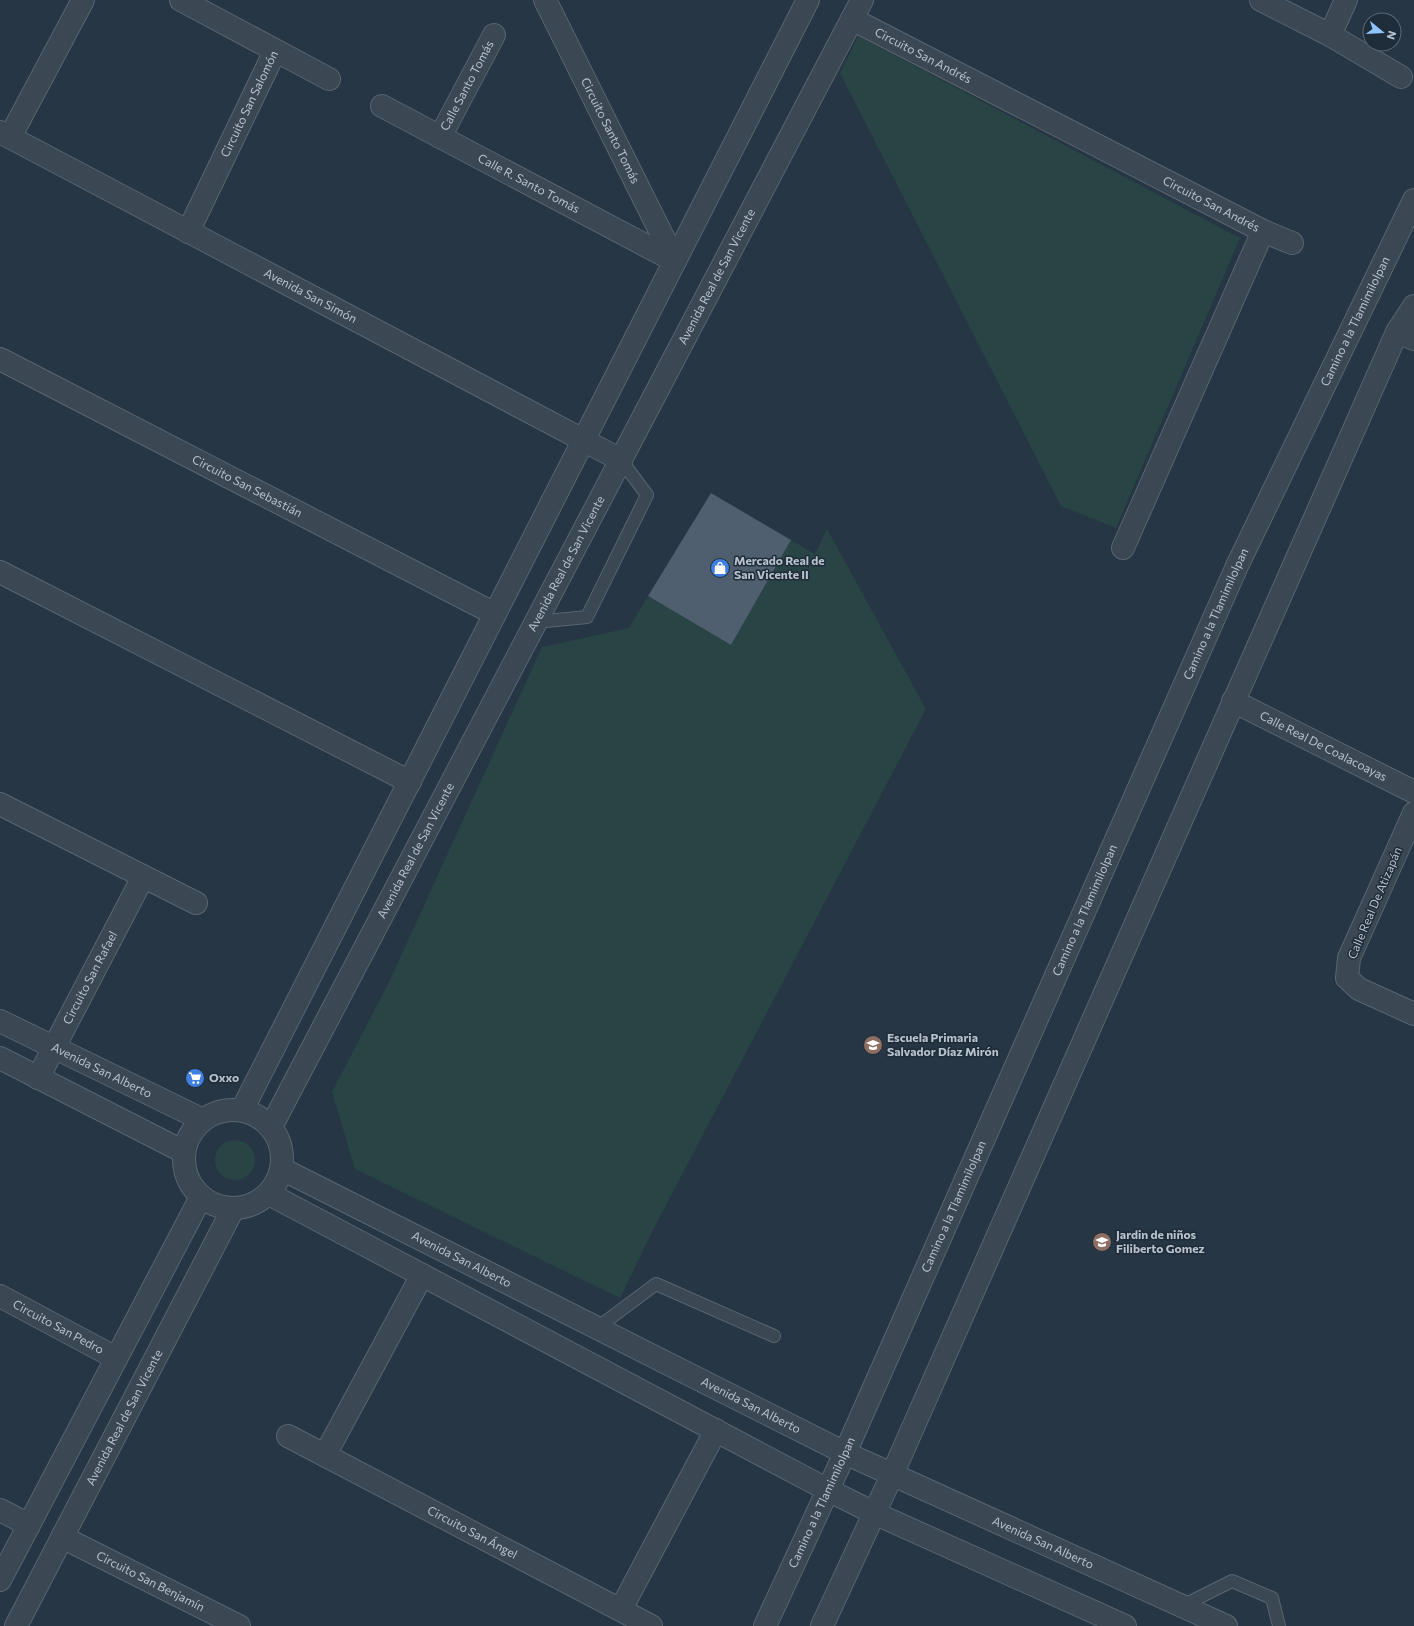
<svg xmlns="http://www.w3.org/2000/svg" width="1414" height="1626" viewBox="0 0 1414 1626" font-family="Commissioner,sans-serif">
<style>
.green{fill:#284445}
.building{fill:#4f5f6f}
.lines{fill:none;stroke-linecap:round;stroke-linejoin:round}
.service-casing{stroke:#596571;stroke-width:14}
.minor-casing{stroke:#596571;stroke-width:24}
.tertiary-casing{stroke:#596571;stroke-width:24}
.service{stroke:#3b4753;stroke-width:12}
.minor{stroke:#3b4753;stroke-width:22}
.tertiary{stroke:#3b4753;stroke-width:22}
.labels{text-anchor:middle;stroke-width:3;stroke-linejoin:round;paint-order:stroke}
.street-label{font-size:12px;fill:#b8c2cd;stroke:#1f2c39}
.poi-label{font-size:12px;font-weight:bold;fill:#b8c2cd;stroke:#1f2c39;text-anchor:start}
</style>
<rect width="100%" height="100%" fill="#263644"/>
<g class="green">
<path d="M858 36 1240 238 1116 528 1061 506 840 73Z"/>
<path d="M827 529 926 709 653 1230 620 1298 355 1169 332 1092 388 984 542 647 629 628 648 596 731 645 791 540 815 554Z"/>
<circle cx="235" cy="1160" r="20"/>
</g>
<path class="building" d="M711 493 791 540 731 645 648 596Z"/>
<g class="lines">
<defs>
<g id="service">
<path d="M536 622 587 617 647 495 621 460"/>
<path d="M597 1328 656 1284 774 1336"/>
<path d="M1182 1606 1232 1581 1272 1598 1279 1626"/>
</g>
<g id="minor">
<path d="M181 0 329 79"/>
<path id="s1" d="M545 0 675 261"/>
<path d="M1261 0 1330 35 1401 77"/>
<path id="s2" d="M852 19 1263 231 1292 243"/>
<path d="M1330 35 1346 0"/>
<path id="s3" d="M382 106 675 261"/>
<path id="s4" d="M0 132 621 460"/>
<path d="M10 137 83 0"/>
<path id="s5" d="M440 137 494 35"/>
<path id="s6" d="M188 232 275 51"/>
<path d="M1397 332 1414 339"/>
<path id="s7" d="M0 359 495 614"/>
<path d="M1123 548 1263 231"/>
<path d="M0 572 410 782"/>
<path id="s8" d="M1233 701 1414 792"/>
<path d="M0 804 196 903"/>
<path d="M1414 813 1349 958 1347 978 1359 989 1414 1014"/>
<path id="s9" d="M38 1078 143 877"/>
<path id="s10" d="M0 1296 116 1358"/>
<path id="s11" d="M288 1436 651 1626"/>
<path d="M325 1455 422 1275"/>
<path d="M0 1510 29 1525"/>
<path id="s12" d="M62 1537 239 1626"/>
<path d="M621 1609 716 1430"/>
</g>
<g id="tertiary">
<path id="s13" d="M0 1021 203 1120"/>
<path d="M0 1058 184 1152"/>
<circle cx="233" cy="1159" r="49"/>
<path d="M242 1110 808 0"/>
<path id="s14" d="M271 1127 862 0"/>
<path id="s15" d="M282 1169 845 1453 1226 1626"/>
<path d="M269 1194 828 1490 874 1513 1125 1626"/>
<path d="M0 1580 201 1197"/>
<path id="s16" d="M16 1626 233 1209"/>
<path id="s17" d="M765 1626 845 1453 1237 566 1414 200"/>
<path d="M822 1626 892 1475 1397 332 1414 306"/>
</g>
</defs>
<use href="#service" class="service-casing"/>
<use href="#minor" class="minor-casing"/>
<use href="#tertiary" class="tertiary-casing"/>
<use href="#service" class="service"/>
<use href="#minor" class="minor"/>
<use href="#tertiary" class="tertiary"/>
</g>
<defs>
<symbol id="shop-disc" viewBox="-11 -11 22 22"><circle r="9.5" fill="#3f7fe0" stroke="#1f2c39"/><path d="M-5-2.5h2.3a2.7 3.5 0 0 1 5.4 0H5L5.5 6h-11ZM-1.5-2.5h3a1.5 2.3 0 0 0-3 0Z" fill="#fff"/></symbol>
<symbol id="school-disc" viewBox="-11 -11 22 22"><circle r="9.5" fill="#8d6e63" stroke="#1f2c39"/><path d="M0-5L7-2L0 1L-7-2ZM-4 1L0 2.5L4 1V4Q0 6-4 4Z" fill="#fff"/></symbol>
<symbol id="supermarket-disc" viewBox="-11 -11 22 22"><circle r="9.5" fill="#3f7fe0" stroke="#1f2c39"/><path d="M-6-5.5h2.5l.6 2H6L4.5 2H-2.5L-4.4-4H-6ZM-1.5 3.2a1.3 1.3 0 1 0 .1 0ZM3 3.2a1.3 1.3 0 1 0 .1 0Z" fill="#fff"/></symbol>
</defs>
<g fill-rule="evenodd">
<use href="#shop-disc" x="709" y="557" width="22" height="22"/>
<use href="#school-disc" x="862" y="1034" width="22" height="22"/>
<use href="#supermarket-disc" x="184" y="1067" width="22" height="22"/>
<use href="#school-disc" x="1091" y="1231" width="22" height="22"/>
</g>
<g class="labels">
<g class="street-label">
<text dy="4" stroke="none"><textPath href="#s2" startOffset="80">Circuito San Andrés</textPath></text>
<text dy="4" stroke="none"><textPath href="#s5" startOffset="58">Calle Santo Tomás</textPath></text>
<text dy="4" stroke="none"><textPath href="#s6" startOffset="142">Circuito San Salomón</textPath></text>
<text dy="4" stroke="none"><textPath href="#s1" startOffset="146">Circuito Santo Tomás</textPath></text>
<text dy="4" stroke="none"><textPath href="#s3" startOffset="166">Calle R. Santo Tomás</textPath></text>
<text dy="4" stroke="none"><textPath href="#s2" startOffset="404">Circuito San Andrés</textPath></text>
<text dy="4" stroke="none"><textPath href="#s14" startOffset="960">Avenida Real de San Vicente</textPath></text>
<text dy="4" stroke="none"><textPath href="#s4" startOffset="351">Avenida San Simón</textPath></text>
<text dy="4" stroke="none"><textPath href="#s17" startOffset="1432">Camino a la Tlamimilolpan</textPath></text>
<text dy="4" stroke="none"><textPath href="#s7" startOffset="278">Circuito San Sebastián</textPath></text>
<text dy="4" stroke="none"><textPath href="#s14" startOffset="636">Avenida Real de San Vicente</textPath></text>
<text dy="4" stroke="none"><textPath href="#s17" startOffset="1108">Camino a la Tlamimilolpan</textPath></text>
<text dy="4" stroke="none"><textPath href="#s8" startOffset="101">Calle Real De Coalacoayas</textPath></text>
<text dy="4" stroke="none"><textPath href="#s14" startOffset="312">Avenida Real de San Vicente</textPath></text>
<text transform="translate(1375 903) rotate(-67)" y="4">Calle Real De Atizapán</text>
<text dy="4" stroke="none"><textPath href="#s17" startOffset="784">Camino a la Tlamimilolpan</textPath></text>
<text dy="4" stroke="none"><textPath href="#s9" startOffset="113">Circuito San Rafael</textPath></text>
<text dy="4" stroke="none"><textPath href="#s13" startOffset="113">Avenida San Alberto</textPath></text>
<text dy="4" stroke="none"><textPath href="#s17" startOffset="460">Camino a la Tlamimilolpan</textPath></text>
<text dy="4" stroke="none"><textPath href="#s15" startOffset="201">Avenida San Alberto</textPath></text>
<text dy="4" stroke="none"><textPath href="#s10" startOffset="66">Circuito San Pedro</textPath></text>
<text dy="4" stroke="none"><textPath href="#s15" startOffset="525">Avenida San Alberto</textPath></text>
<text dy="4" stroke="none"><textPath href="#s16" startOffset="235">Avenida Real de San Vicente</textPath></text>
<text dy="4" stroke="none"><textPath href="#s17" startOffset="136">Camino a la Tlamimilolpan</textPath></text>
<text dy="4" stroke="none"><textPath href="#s11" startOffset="208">Circuito San Ángel</textPath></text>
<text dy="4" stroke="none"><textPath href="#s15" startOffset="848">Avenida San Alberto</textPath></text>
<text dy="4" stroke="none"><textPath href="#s12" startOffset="99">Circuito San Benjamín</textPath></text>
</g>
<g class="poi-label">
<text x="734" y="565">Mercado Real de<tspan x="734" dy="14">San Vicente II</tspan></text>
<text x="887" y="1042">Escuela Primaria<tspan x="887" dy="14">Salvador Díaz Mirón</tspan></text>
<text x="209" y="1082">Oxxo</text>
<text x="1116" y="1239">Jardin de niños<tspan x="1116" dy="14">Filiberto Gomez</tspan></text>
</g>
</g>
<g transform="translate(1382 32) rotate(108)"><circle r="19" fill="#1f2c39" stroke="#5c6874"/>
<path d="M0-3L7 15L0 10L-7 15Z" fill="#8fc3fb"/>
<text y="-6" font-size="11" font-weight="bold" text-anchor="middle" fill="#b8c2cd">N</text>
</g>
</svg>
